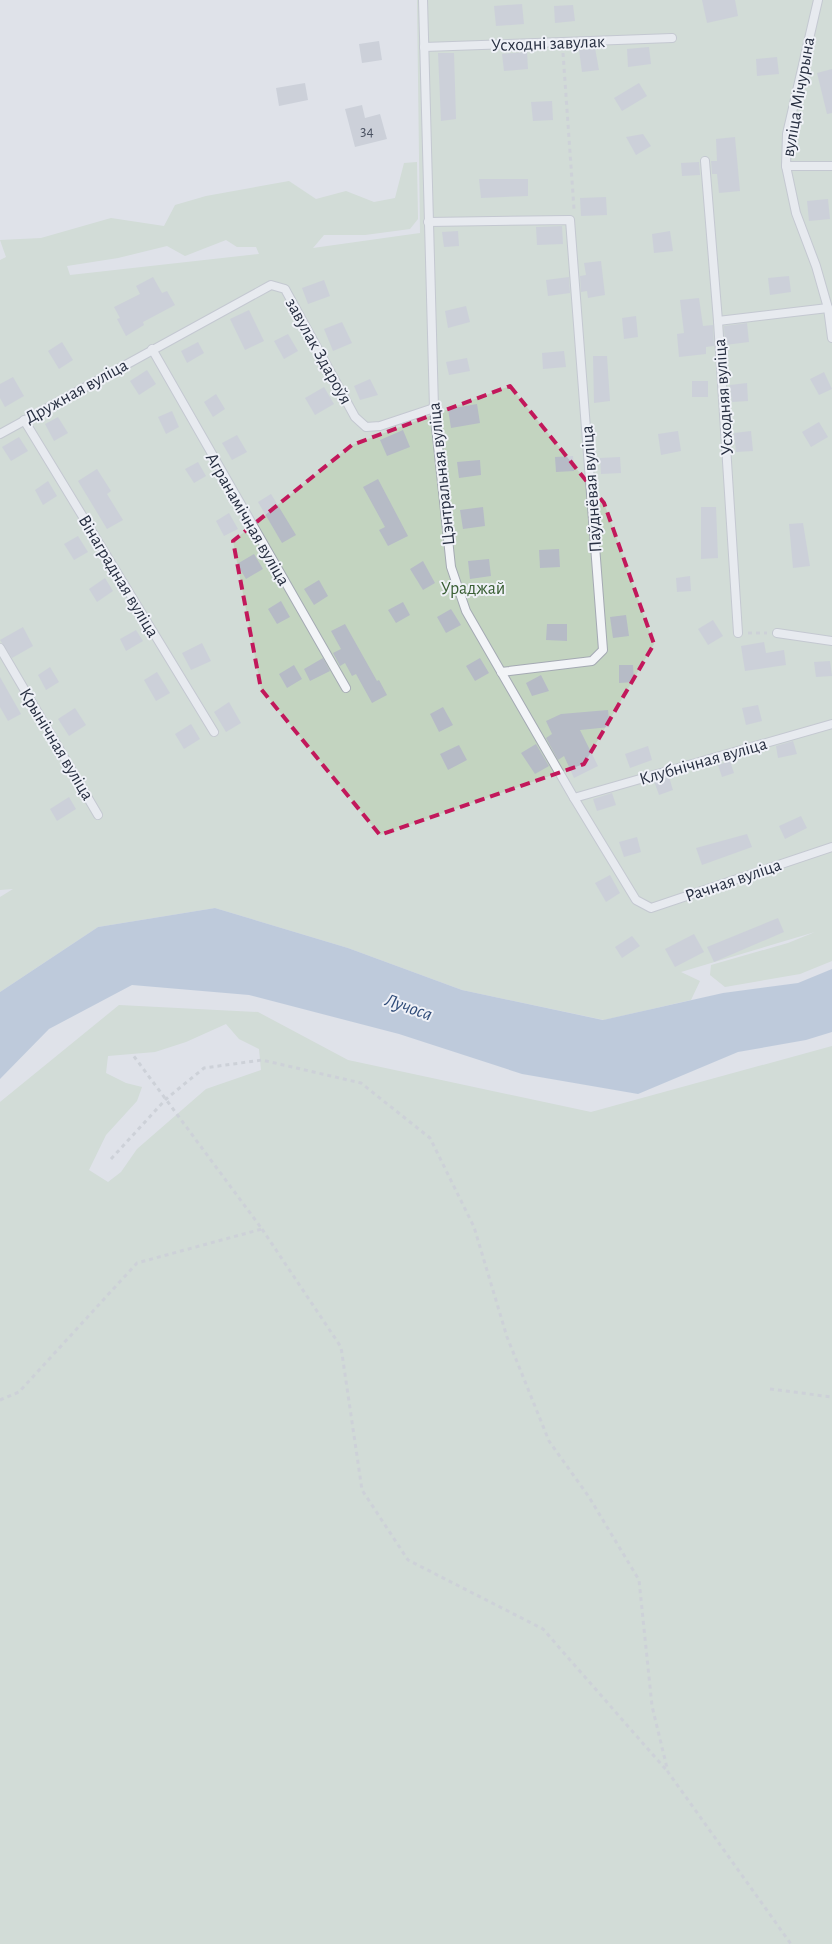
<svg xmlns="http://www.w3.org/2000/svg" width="832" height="1944" viewBox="0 0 832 1944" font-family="'Alegreya Sans',sans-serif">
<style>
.green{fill:#c3d4c0;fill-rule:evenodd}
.water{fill:#98aecb}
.building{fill:#b6bbc6}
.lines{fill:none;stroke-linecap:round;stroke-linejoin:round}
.service-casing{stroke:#a4a9b3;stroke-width:10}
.path{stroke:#b9bdc4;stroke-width:3;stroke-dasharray:4 4;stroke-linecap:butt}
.service{stroke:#f2f4f7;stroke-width:8}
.marked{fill:none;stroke:#c2185b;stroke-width:4;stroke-dasharray:10 6;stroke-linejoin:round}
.labels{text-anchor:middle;stroke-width:4;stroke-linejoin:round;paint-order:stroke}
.number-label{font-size:15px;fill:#4b5262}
.street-label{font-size:18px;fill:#272f41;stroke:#eff1f7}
.park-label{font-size:18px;fill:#395e33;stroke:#eff1f7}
.water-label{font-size:19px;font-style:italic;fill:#2f4b78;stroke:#eff1f7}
</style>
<rect width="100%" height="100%" fill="#dfe2e9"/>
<g class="green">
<path d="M417 0H832V961L800 974 725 987 710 975 711 965 788 943 815 932 681 972 700 981 691 1000 604 1020 462 990 348 948 215 908 98 927 0 992V897L13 889 0 890V260L6 257 0 240 41 238 111 218 164 226 175 205 206 196 289 181 316 199 346 191 374 202 395 198 404 163 417 162 418 219 410 229 365 235H324L313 248 420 233ZM226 240 237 247H256L259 254 70 275 67 266 118 258 167 246 185 256Z"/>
<path d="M119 1005 258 1012 348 1060 591 1112 832 1046V1944H0V1102ZM226 1024 239 1039 259 1049 261 1070 206 1089 137 1149 121 1172 108 1182 89 1170 106 1135 137 1101 142 1087 126 1083 106 1073 108 1056 155 1052 186 1042Z"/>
</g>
<path class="water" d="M215 908 348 948 462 990 603 1020 723 993 798 983 832 969V1032L806 1040 738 1052 638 1094 522 1074 399 1034 249 995 132 985 49 1029 0 1079V992L98 927Z"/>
<g class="building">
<path d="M702 0H735L738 16 707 23Z"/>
<path d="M522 4 524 24 496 26 494 6Z"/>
<path d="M573 5 575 21 555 23 554 6Z"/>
<path d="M379 41 382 60 362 63 359 44Z"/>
<path d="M649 47 651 64 628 67 627 49Z"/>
<path d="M595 48 599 70 582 72 579 50Z"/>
<path d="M527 52 528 69 504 71 502 54Z"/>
<path d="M438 53H454L456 119 441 121Z"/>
<path d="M777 57 779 74 757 76 756 59Z"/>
<path d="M832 69V113L827 114 817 73Z"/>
<path d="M305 83 308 100 279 106 276 88Z"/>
<path d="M639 83 647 96 622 111 614 98Z"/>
<path d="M552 101 553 120 533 121 531 102Z"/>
<path d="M362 105 365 118 380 114 387 139 355 147 345 109Z"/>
<path d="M643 134 651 146 636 155 626 137Z"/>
<path d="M735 137 740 191 719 193 717 174H712L711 161H717L716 139Z"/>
<path d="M699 162 700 175 682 176 681 163Z"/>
<path d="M479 179H528V196L481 198Z"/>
<path d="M606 197 607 215 581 216 580 198Z"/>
<path d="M828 199 830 219 809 221 807 201Z"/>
<path d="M562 226 563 244 537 245 536 227Z"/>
<path d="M458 231 459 246 444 247 442 232Z"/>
<path d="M670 231 673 251 654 253 652 234Z"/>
<path d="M601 261 605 295 588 298 587 291 581 292 580 276 586 275 584 263Z"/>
<path d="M789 276 791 292 770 295 768 278Z"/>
<path d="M153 277 162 293 167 291 175 305 143 322 144 325 126 336 117 319 120 318 114 307 140 294 136 286Z"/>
<path d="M569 277 570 293 548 296 546 280Z"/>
<path d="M324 280 330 296 308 304 302 288Z"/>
<path d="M699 298 703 326 713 325 714 346 706 347V354L679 357 677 334 684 333 680 300Z"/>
<path d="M466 306 470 322 448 328 445 311Z"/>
<path d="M249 310 264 341 245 350 230 319Z"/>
<path d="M636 316 638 337 624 339 622 318Z"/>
<path d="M342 322 352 343 333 351 324 329Z"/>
<path d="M747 323 749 342 725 345 724 326Z"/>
<path d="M288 334 298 351 284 359 274 341Z"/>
<path d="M62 342 73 360 59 369 48 351Z"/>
<path d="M198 342 204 353 187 363 181 351Z"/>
<path d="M564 351 566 367 543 369 542 353Z"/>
<path d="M593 356H607L610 401 594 403Z"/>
<path d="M467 358 470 371 449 375 446 362Z"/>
<path d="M147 370 156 384 139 395 130 381Z"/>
<path d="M824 372 832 389 819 395 810 379Z"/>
<path d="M13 377 24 396 5 407 0 398V384Z"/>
<path d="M370 379 378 395 360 400 354 386Z"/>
<rect x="692" y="381" width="16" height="16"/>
<path d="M747 383 748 401 732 402 730 385Z"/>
<path d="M324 387 334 404 315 415 305 398Z"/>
<path d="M216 394 225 409 213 417 204 402Z"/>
<path d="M477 404 480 423 451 428 448 409Z"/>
<path d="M172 411 179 427 166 434 158 417Z"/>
<path d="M58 417 68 433 54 441 45 424Z"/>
<path d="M819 422 828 437 811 447 802 432Z"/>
<path d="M403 430 410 447 387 456 380 440Z"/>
<path d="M678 431 681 451 661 455 658 434Z"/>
<path d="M751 431 753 451 736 452 734 433Z"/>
<path d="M237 435 247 452 232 460 222 443Z"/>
<path d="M19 437 28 451 11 461 2 447Z"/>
<path d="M573 456 574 471 556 472 555 457Z"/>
<path d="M620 457 621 473 601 474 600 458Z"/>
<path d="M480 460 481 475 459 478 457 462Z"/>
<path d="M198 462 206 476 194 483 185 469Z"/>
<path d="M97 469 111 491 107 494 123 520 107 529 78 481Z"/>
<path d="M378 479 408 536 388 546 379 530 385 527 363 487Z"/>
<path d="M48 481 57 496 43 505 35 490Z"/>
<path d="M271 494 296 535 282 543 258 502Z"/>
<path d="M483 507 485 526 463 529 460 510Z"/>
<path d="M701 507H716L718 558 701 559Z"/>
<path d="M229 513 238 529 224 536 216 521Z"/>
<path d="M803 523 810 566 793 568 789 524Z"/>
<path d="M78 536 88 552 74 560 64 544Z"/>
<path d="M559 549 560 567 540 568 539 550Z"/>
<path d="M254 554 263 569 246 579 237 564Z"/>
<path d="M489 559 491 576 470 579 468 561Z"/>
<path d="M423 561 435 583 423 590 410 569Z"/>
<path d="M690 576 691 591 677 592 676 578Z"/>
<path d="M105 578 113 591 97 602 89 589Z"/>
<path d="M319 580 328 596 314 605 304 589Z"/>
<path d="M281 601 290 617 277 624 268 609Z"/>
<path d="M403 602 410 615 396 623 388 610Z"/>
<path d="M451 609 461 625 446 633 437 617Z"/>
<path d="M626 615 629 636 613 638 610 617Z"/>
<path d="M713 620 723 636 708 645 698 629Z"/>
<path d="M345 624 377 681 379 680 387 695 372 703 356 674 352 676 345 663 340 666 333 653 341 649 331 631Z"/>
<path d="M547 624H567V641L546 640Z"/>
<path d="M23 627 33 646 12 658 0 640Z"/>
<path d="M136 630 143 641 126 651 120 639Z"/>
<path d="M764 642 766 653 784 650 786 665 745 671 741 646Z"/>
<path d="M202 643 211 661 191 670 182 653Z"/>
<path d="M323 658 330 671 310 681 304 669Z"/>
<path d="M480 658 489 673 475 681 466 666Z"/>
<path d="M830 661 832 676 816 677 814 662Z"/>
<path d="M294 665 302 679 287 688 279 674Z"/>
<path d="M619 665H633L634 682 619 683Z"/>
<path d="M50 667 59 682 46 690 38 675Z"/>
<path d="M157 672 170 693 156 701 144 680Z"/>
<path d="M541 675 549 691 532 696 526 683Z"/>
<path d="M0 677 21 714 8 721 0 707Z"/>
<path d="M229 702 241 723 226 732 214 712Z"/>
<path d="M758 705 762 721 746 725 742 708Z"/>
<path d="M443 707 453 725 439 732 430 714Z"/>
<path d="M75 708 86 725 69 736 58 719Z"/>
<path d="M608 710 610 727 580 730 598 766 574 778 564 756 558 760 546 738 552 734 546 721 561 714Z"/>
<path d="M191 724 200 739 184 749 175 734Z"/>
<path d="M793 741 797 754 778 758 776 746Z"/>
<path d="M536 744 549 766 535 774 521 753Z"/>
<path d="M459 745 467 760 448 770 440 754Z"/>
<path d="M648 746 652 760 630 768 625 754Z"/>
<path d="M730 761 734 773 722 777 718 765Z"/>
<path d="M669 777 673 790 659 795 654 781Z"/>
<path d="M612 793 616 805 597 811 593 799Z"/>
<path d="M69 797 76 809 57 821 50 809Z"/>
<path d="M801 816 807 828 785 839 779 826Z"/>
<path d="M747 834 752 847 702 865 696 848Z"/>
<path d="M637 837 641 852 624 857 619 842Z"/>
<path d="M610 875 620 893 606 902 595 883Z"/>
<path d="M778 918 784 932 714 962 707 947Z"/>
<path d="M694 934 704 952 675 967 665 949Z"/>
<path d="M632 936 640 946 622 958 615 947Z"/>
</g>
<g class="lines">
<defs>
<g id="service">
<path d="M423 0 434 408 451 567 466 611 574 798 636 900 651 908 832 847"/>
<path d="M818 0 787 134 786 166 796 213 816 266 828 308 832 338"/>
<path d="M424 47 672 38"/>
<path d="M705 161 718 321 738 633"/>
<path d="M786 166H832"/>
<path d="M428 222 570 220 603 650 592 661 501 672"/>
<path d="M718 321 828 308"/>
<path d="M152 349 346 688"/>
<path d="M24 420 214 732"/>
<path d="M0 434 271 285 285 289 355 417 366 427 380 426 434 408"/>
<path d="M777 633 832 641"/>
<path d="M0 648 98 815"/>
<path d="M574 798 832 724"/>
</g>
</defs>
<use href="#service" class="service-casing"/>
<g class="path">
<path d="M563 53 574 209"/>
<path d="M748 633H767"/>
<path d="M111 1159 166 1099 204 1068 262 1060 361 1083 430 1138 474 1227 507 1337 549 1441 589 1497 639 1580 652 1706 668 1772 791 1944"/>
<path d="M262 1229 341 1347 362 1490 408 1560 543 1629 668 1772"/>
<path d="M770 1389 832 1397"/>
<path d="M0 1400 19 1392 137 1263 262 1229 133 1055"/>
</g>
<use href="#service" class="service"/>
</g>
<path d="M0 0H832V1944H0ZM510 386 604 503 654 644 584 764 380 835 261 689 233 541 352 445Z" fill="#dfe2e9" fill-opacity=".55" fill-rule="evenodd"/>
<path class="marked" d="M510 386 604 503 654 644 584 764 380 835 261 689 233 541 352 445Z"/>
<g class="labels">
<g class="number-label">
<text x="367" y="136">34</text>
</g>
<g class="street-label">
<text transform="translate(548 43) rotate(-2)" y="6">Усходні завулак</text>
<text transform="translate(798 97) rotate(-80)" y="6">вуліца Мічурына</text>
<text transform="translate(319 351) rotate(61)" y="6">завулак Здароўя</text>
<text transform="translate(76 391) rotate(-29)" y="6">Дружная вуліца</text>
<text transform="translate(723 397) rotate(-94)" y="6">Усходняя вуліца</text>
<text transform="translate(441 474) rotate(-96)" y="6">Цэнтральная вуліца</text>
<text transform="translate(591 489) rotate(-94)" y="6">Паўднёвая вуліца</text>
<text transform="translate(248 519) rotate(60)" y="6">Агранамічная вуліца</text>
<text transform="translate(119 576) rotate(59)" y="6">Вінаградная вуліца</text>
<text transform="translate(57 744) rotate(59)" y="6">Крынічная вуліца</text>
<text transform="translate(703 761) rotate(-16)" y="6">Клубнічная вуліца</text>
<text transform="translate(733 880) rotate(-19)" y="6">Рачная вуліца</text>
</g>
<g class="park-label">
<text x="473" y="594">Ураджай</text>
</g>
<g class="water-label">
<text transform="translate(409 1006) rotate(19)" y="7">Лучоса</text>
</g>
</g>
</svg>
